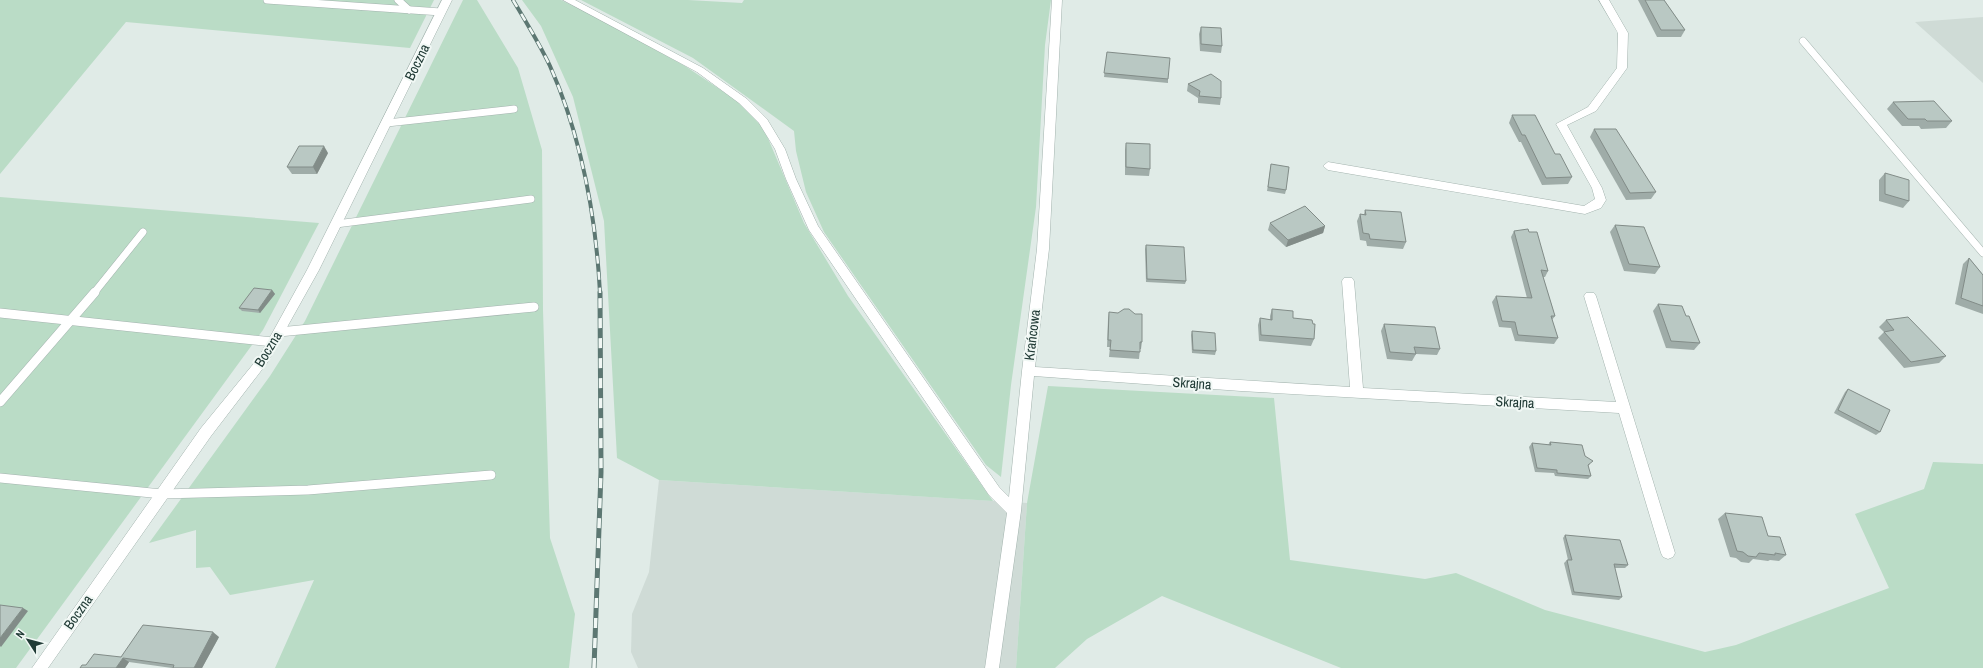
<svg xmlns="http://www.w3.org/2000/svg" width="1983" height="668" viewBox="0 0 1983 668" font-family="'Archivo Narrow',sans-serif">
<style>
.built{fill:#cfdbd6}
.green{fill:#badcc6}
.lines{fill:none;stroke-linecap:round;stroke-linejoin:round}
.lane-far1-casing{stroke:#a3b3ae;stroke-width:8}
.lane-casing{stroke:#a3b3ae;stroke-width:10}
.street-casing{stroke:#a3b3ae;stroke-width:1}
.lane-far1{stroke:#fff;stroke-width:7}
.lane{stroke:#fff;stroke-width:9}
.street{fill:#fff;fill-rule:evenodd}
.rail-far1-casing{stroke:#5c7772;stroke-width:4}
.rail-casing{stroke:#5c7772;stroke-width:5}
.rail-far1{stroke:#f1f8f5;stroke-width:2.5;stroke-dasharray:8;stroke-linecap:butt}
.rail{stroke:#f1f8f5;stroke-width:3.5;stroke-dasharray:10;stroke-linecap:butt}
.wall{fill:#9faca8}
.shaded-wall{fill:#828c88}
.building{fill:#b9c8c3;stroke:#828c88}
.labels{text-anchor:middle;stroke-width:4;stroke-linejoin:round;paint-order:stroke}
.street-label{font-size:14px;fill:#213b36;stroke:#f1f8f5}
</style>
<rect width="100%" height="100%" fill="#e0ebe7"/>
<g class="built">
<path d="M1983 17V83L1915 22Z"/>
<path d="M659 480 1027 503 1016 668H638L631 652 632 614 649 572Z"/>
</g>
<g class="green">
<path d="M0 0H434L410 48 126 22 0 174Z"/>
<path d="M463 0H477L518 68 542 150 543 310 550 538 575 614 569 668H275L314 580 230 595 210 567 196 568V530L149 543 270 376 305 321Z"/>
<path d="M522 0H561L596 17 685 66 739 102 764 129 804 223 848 296 993 501 659 480 617 458 604 221 573 97 541 26Z"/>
<path d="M581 0H688L742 3 744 0H1051L1045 45 1036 207 1011 385 1001 477 986 465 824 232 806 192 796 151 794 131 693 58Z"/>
<path d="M0 197 319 223 263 330 16 668H0Z"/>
<path d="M1048 386 1274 398 1290 560 1425 579 1456 573 1545 610 1705 652 1736 645 1889 588 1855 514 1924 489 1933 462 1983 464V668H1341L1162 596 1087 639 1055 668H1016L1027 503Z"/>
</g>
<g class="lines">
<defs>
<g id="lane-far1">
<path d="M267 0 441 12"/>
<path d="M398 0 409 10"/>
<path d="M1803 41 1983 253"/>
<path d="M387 123 514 109"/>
<path d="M336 224 531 199"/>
<path d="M94 293 143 232"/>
</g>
<g id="lane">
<path d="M0 313 273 342"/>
<path d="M279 332 534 307"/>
<path d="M0 402 95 292"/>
<path d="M0 478 162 494 308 490 491 475"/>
</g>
<g id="street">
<path d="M442 0H452L319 270 267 363 211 436 48 668H32L201 428 259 357 307 270Z"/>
<path d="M563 0H575L703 68 747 99 767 119 785 149 796 179 818 226 999 487 1009 497 1022 371 1037 249 1052 0H1062L1049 249 1035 367 1350 387 1342 281 1344 278H1352L1354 281 1363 388 1616 402 1584 296 1586 293H1594L1596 296 1675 553 1673 557 1668 559 1663 557 1661 553 1619 413 1241 391 1034 376 1021 511 999 668H985L1007 513 989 495 809 230 786 179 775 149 759 123 739 103 697 72Z"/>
<path d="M1599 0H1609L1628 33 1627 68 1596 111 1567 125 1602 188 1606 200 1601 208 1585 214 1328 170 1323 166 1328 162 1584 206 1595 199 1592 188 1556 124 1588 107 1617 68 1618 33Z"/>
</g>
</defs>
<use href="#lane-far1" class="lane-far1-casing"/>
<use href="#lane" class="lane-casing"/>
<use href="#street" class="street-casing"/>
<use href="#lane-far1" class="lane-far1"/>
<use href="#lane" class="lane"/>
<use href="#street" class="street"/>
<defs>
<path id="rail-far1" d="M513 0C526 22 539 43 550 66 581 136 596 217 600 293"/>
<path id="rail" d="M594 668 601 472 600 292"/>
</defs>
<use href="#rail-far1" class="rail-far1-casing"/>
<use href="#rail" class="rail-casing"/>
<use href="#rail-far1" class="rail-far1"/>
<use href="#rail" class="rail"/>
</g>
<g class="wall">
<path d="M1638 0H1664L1685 30 1681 37H1657Z"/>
<path d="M1201 27 1222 46 1221 53 1200 51 1199 34Z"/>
<path d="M1107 52 1168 79V83L1104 77Z"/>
<path d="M1188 84 1221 98 1220 105 1198 103V98L1187 91Z"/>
<path d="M1893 102 1952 121 1946 128 1921 129 1919 126H1902L1887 109Z"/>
<path d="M1512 115 1555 154 1572 177 1568 184 1542 185 1521 142H1519L1509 123Z"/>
<path d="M1594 129 1656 192 1651 199 1626 200 1590 137Z"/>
<path d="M1126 143 1150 169 1149 176 1125 175V150Z"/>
<path d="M328 153 317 174H292L287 167Z"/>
<path d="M1271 164 1286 190 1285 194 1267 191Z"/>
<path d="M1885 173 1909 201 1903 208 1879 201V180Z"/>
<path d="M1365 210 1406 242 1403 249 1367 246 1366 241 1360 240 1357 221 1360 214H1364Z"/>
<path d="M1270 223 1325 226 1323 233 1286 247 1268 230Z"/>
<path d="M1615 225 1660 267 1655 274 1624 271 1610 232Z"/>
<path d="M1514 231 1529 232 1548 271 1545 277H1543L1555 316 1552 320 1558 338 1554 344 1515 341 1511 328 1499 327 1492 302 1496 296 1527 298 1511 237Z"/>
<path d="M1146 245 1186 281 1185 284 1146 282 1145 249Z"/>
<path d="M1969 258 1983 275V314L1955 304 1963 264Z"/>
<path d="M272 290 275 294 260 313 242 311 239 308Z"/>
<path d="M1658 304 1686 316 1700 343 1694 350 1666 348 1653 311Z"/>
<path d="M1272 309 1293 318 1314 339 1311 346 1259 341 1258 325 1260 318 1270 320V316Z"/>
<path d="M1109 312 1142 342 1141 349H1140L1139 359 1109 357 1110 347H1107L1108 319Z"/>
<path d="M1886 320 1946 356 1939 363 1904 368 1878 338 1884 332 1879 327Z"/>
<path d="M1384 324 1440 349 1437 355 1416 354 1412 361 1387 359 1381 331Z"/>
<path d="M1192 331 1216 351 1215 355 1192 353 1191 335Z"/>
<path d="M1848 389 1880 432 1876 435 1834 413 1845 392Z"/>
<path d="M1550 442 1585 456 1590 464 1588 466 1591 476 1588 479 1555 476 1554 473 1535 472 1529 447 1532 443 1548 445Z"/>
<path d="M1725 513 1768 536 1786 555 1779 561 1770 560 1768 561 1753 559 1749 563 1741 562 1736 558 1730 557 1718 519Z"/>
<path d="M1565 535 1628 565 1625 568H1614L1622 597 1619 600 1572 595 1564 563 1567 560H1568L1563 538Z"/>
<path d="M219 637 202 668H172L129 662 125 668H80L121 657Z"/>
</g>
<g class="shaded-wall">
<path d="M324 146 328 153 317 174 313 167Z"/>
<path d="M1325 226 1323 233 1286 247 1288 240Z"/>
<path d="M272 290 275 294 260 313 258 310Z"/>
<path d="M23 608 28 611 1 647 0 646V638Z"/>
<path d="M213 632 219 637 202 668H194Z"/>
<path d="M123 658 129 662 125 668H116Z"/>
</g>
<g class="building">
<path d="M1645 0H1664L1685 30H1661Z"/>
<path d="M1201 27 1221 28 1222 46 1201 44Z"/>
<path d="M1107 52 1170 58 1168 79 1104 73Z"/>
<path d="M1211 74 1221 81V98L1199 96 1200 91 1188 84Z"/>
<path d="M1934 101 1952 121H1927L1925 119H1908L1893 102Z"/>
<path d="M1512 115H1535L1555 154H1560L1572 177 1546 178 1525 135H1522Z"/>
<path d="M1594 129H1616L1656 192 1630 193Z"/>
<path d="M1126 143 1150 144V169L1126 167Z"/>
<path d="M299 146H324L313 167H287Z"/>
<path d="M1271 164 1289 167 1286 190 1268 187Z"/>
<path d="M1885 173 1909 180V201L1885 194Z"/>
<path d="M1305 206 1325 226 1288 240 1270 223Z"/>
<path d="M1365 210 1401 212 1406 242 1370 239 1369 234 1363 233 1360 214 1366 215Z"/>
<path d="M1615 225 1644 227 1660 267 1629 264Z"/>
<path d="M1528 229 1529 232H1537L1548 271 1541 270 1555 316H1551L1558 338 1518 335 1515 322 1502 321 1496 296 1532 298 1514 231Z"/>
<path d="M1146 245 1184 247 1186 281 1147 279Z"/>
<path d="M1969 258 1983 275V306L1961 298Z"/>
<path d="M254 288 272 290 258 310 239 308Z"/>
<path d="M1658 304 1682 306 1686 316H1689L1700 343 1671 341Z"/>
<path d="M1124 309H1129L1135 314H1142V342H1140V352L1110 350 1111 340H1108L1109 312 1118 313Z"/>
<path d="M1272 309 1293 311V318L1312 320 1313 324H1315L1314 339 1261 335 1260 318 1272 320Z"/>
<path d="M1908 317 1946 356 1911 362 1884 332 1894 330 1886 320Z"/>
<path d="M1384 324 1435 327 1440 349 1414 347 1416 354 1390 352Z"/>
<path d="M1192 331 1215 333 1216 351 1193 350Z"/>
<path d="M1848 389 1890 410 1880 432 1838 410Z"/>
<path d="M1550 442 1582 445 1585 456 1593 461 1588 465 1591 476 1557 473V470L1537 468 1532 443 1551 445Z"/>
<path d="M1725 513 1762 517 1768 536 1780 537 1786 555 1775 553V555L1759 553 1756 557 1748 556 1743 552 1737 551Z"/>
<path d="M1565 535 1620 540 1628 565 1614 564 1622 597 1574 592 1567 560H1572Z"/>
<path d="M0 605 23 608 0 638Z"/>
<path d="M143 625 213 632 194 668H173L174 665 123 658 116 668H80L82 665H86L94 654 121 657Z"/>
</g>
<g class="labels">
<g class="street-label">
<text transform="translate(417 62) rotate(-64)" y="5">Boczna</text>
<text transform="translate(1032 335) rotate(-83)" y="5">Krańcowa</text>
<text transform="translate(268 349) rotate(-58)" y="5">Boczna</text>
<text transform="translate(1192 383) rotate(4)" y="5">Skrajna</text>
<text transform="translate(1515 402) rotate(3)" y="5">Skrajna</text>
<text transform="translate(78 612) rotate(-55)" y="5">Boczna</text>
</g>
</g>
<g transform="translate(28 640) rotate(306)" stroke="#f1f8f5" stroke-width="3" paint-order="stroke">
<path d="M0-3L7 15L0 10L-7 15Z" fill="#213b36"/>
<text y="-6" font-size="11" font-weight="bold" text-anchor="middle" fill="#213b36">N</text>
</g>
</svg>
